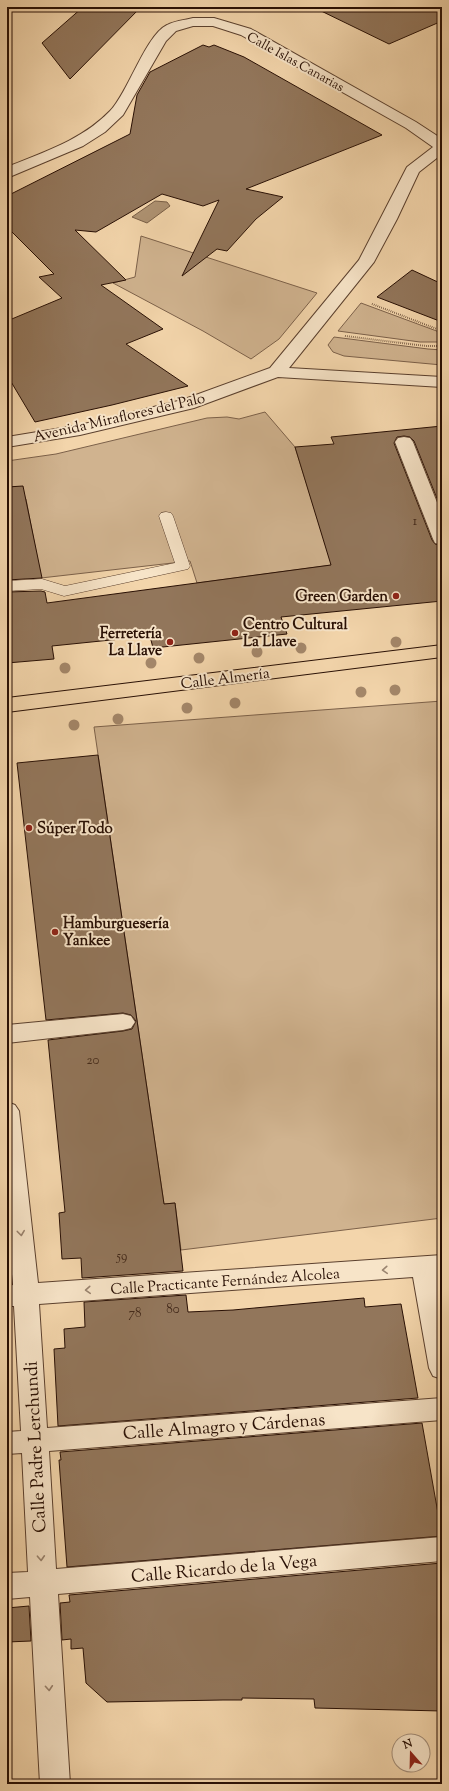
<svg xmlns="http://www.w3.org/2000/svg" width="449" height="1791" viewBox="0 0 449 1791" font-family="'Sorts Mill Goudy',serif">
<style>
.green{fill:#d0b38f;stroke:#7c614a}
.water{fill:#ae9272;stroke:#785e46}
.building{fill:#92765b;stroke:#280f04}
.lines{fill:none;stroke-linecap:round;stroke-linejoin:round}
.lane-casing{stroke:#5b402e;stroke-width:1}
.street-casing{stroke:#5b402e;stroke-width:2}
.primary-casing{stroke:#280f04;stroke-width:2}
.path{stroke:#280f04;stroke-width:2;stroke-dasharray:0.5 1.5;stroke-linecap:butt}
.lane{fill:#f7e4c8;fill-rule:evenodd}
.street{fill:#f7e4c8;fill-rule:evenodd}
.primary{fill:#f3d5ab;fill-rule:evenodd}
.tree{fill:#a4876a}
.oneway{stroke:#9a8470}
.poi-dot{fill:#8f2418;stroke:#f7e4c8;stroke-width:1.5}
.labels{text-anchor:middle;stroke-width:4;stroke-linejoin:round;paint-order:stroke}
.far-street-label{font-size:13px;fill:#280f04;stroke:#f7e4c8}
.number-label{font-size:13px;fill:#42291a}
.street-label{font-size:15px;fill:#280f04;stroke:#f7e4c8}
.poi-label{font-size:15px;font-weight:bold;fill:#280f04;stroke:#f7e4c8;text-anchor:start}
.near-street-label{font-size:18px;fill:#280f04;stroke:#f7e4c8}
</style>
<rect width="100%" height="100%" fill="#f3d5ab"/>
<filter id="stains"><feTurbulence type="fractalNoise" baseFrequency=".005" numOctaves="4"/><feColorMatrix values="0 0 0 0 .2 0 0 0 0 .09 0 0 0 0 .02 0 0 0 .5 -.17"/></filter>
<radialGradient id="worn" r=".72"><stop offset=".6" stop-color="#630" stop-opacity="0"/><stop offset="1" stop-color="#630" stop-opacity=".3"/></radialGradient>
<g class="green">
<path d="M141 236 317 293 279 339 251 359 203 331 113 283 135 277Z"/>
<path d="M361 303 442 333V342H420L338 331Z"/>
<path d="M334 337 428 349 442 350V365L344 356 333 352 328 345Z"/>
<path d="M265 412 295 447 332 565 197 583 190 561 41 578 26 499 7 500V461L56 454 207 418 227 417 239 419Z"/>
<path d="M442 701V1218L181 1250 175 1203 164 1204 94 727Z"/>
</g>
<path class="water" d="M155 201 167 202 170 206 147 223 132 217Z"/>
<g class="building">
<path d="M83 7H141L70 79 42 43Z"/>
<path d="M313 7H442V21L389 44Z"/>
<path d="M203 45 209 47 214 45 244 57 382 135 246 189 283 197 256 219 227 251 217 249 182 276 219 200 203 206 162 194 96 232 75 230 126 280 101 285 163 329 126 344 188 386 112 405 35 422 7 375V321L62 298 39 277 54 274 7 227V196L130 134 137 95 150 72Z"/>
<path d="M412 270 442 284V322L377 297Z"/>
<path d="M442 426V511L414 441 410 437 404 436 397 437 394 443 432 540 435 544 442 546V601L281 617 287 634 153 648 150 636 52 646 54 659 7 663V592L41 591 45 592 47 603 331 565 295 447 334 444 331 437Z"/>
<path d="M23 486 42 578 7 580V487Z"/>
<path d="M98 755 164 1204 175 1203 183 1271 82 1278 81 1258 62 1259 59 1213 65 1212 48 1040 123 1031 132 1029 136 1021 131 1015 123 1013 46 1020 17 763Z"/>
<path d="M186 1295 188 1312 233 1310 364 1298 365 1307 401 1304 418 1398 58 1426 54 1349 65 1348 64 1329 85 1327 84 1302Z"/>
<path d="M422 1423 442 1536 67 1567 59 1460H61L60 1452Z"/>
<path d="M442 1563V1711L315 1708 314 1699 242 1698V1700H223L107 1702 86 1683 83 1648 71 1649V1639L62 1640 60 1603 70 1602 69 1595Z"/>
<path d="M29 1606 31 1641 7 1642V1608Z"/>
</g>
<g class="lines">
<defs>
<path id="lane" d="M166 512 171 513 173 516 190 566 188 569 64 596 41 589 7 591V581L42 579 65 586 175 563 159 516 161 513Z"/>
<g id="street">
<path d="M193 18H214L251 29 416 122 442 139V154L419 172 397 219 374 262 289 368 442 377V387L278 377 194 408 80 435 7 447V437L80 425 182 400 270 368 359 260 407 167 433 147 406 128 241 35 213 26H193L176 31 166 41 123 115 105 132 83 146 7 178V167C44 152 82 140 110 111 128 93 145 36 167 25 174 21 185 20 193 18Z"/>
<path d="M404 437 410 438 413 442 442 515V545L435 543 433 539 395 442 398 438Z"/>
<path d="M123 1014 131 1016 135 1022 131 1028 123 1030 7 1043V1025Z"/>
<path d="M7 1102 15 1105 19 1111 38 1283 442 1255V1275H438L442 1297V1379L433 1376 429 1368 413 1277 39 1304 47 1428 442 1398V1420L49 1451 56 1569 442 1537V1561L58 1594 70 1784H40L30 1597 7 1599V1573L28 1572 22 1453 7 1454V1432L21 1431 14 1306H7V1286L13 1285 7 1219Z"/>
</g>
<path id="primary" d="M442 645V657L7 712V698Z"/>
</defs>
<use href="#lane" class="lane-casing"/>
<use href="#street" class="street-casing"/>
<use href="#primary" class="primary-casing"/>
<g class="path">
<path d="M372 304 442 331"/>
<path d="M345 336 426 346H442"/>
</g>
<use href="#lane" class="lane"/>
<use href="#street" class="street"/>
<use href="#primary" class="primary"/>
</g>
<g class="tree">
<circle cx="396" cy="642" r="5.5"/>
<circle cx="301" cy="648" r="5.5"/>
<circle cx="257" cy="652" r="5.5"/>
<circle cx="199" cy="658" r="5.5"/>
<circle cx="151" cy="663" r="5.5"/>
<circle cx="65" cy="668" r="5.5"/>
<circle cx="395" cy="690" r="5.5"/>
<circle cx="361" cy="692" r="5.5"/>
<circle cx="235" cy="703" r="5.5"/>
<circle cx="187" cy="708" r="5.5"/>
<circle cx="118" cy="719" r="5.5"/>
<circle cx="74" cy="725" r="5.5"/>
</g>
<defs><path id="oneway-chevron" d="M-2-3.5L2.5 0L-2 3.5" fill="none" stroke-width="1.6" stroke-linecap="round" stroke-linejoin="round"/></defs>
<g class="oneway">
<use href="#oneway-chevron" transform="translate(21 1233) rotate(83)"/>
<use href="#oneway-chevron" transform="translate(385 1270) rotate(176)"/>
<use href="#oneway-chevron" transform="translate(88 1290) rotate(176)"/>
<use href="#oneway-chevron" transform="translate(41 1558) rotate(87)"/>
<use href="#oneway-chevron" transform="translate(49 1688) rotate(86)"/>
</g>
<g class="poi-dot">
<circle cx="396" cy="596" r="4"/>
<circle cx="235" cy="633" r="4"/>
<circle cx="170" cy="642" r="4"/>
<circle cx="29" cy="828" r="4"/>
<circle cx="55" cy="932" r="4"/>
</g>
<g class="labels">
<g class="far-street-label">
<text transform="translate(296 61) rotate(29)" y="5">Calle Islas Canarias</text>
</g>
<g class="number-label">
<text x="415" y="525">1</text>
<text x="93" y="1064">20</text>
<text x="122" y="1260">59</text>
<text x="173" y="1313">80</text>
<text x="135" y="1317">78</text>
</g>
<g class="street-label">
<text transform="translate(119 417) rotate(-13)" y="5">Avenida Miraflores del Palo</text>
<text transform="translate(225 678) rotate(-7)" y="5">Calle Almería</text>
<text transform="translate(225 1281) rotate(-4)" y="5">Calle Practicante Fernández Alcolea</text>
</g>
<g class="poi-label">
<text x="388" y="601" text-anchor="end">Green Garden</text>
<text x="243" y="629">Centro Cultural<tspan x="243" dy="17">La Llave</tspan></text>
<text x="162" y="638" text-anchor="end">Ferretería<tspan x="162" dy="17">La Llave</tspan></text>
<text x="37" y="833">Súper Todo</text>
<text x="63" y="928">Hamburguesería<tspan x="63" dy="17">Yankee</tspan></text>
</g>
<g class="near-street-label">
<text transform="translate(224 1426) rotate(-4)" y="6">Calle Almagro y Cárdenas</text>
<text transform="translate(35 1447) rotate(-93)" y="6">Calle Padre Lerchundi</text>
<text transform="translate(224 1568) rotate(-5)" y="6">Calle Ricardo de la Vega</text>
</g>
</g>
<rect width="449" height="1791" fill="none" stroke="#f3d5ab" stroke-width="24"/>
<rect x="8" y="8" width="433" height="1775" fill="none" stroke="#280f04" stroke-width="2"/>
<rect x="12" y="12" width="425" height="1767" fill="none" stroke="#280f04"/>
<g transform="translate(411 1753) rotate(340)"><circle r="19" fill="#f7e4c8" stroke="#a48f7a"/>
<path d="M0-3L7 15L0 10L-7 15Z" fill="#8f2418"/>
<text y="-6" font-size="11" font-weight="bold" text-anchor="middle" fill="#280f04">N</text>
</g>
<rect width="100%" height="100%" filter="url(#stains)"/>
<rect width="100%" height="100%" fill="url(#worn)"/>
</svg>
